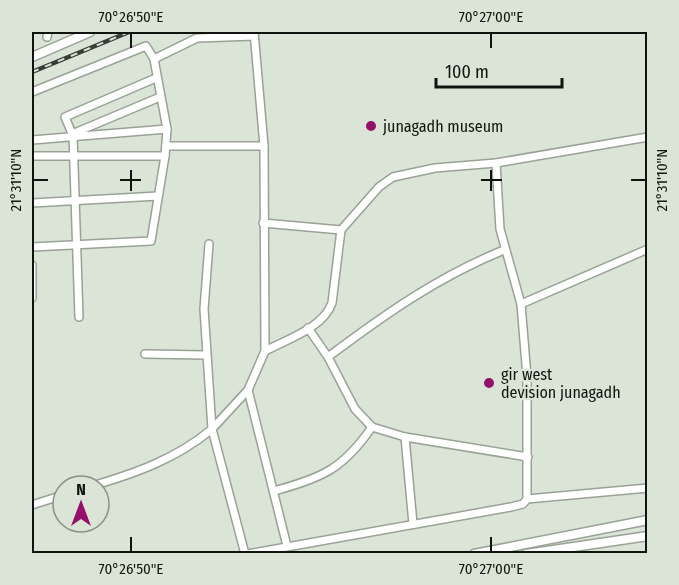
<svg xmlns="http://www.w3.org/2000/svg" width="679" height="585" viewBox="0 0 679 585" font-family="'Fira Sans Condensed',sans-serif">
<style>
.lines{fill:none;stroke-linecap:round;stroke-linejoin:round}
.minor-casing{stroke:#98a295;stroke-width:10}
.tertiary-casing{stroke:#98a295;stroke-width:11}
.minor{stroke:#fff;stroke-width:7}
.tertiary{stroke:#fff;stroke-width:8}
.rail-casing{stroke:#383d37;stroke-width:4.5}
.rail{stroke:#dae4d7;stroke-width:2;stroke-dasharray:7;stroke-linecap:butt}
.ticks{fill:none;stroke:#10140f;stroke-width:2}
.poi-dot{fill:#951169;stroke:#dae4d7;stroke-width:2}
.labels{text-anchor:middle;stroke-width:4.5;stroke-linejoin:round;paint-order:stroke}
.poi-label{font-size:16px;fill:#10140f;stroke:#dae4d7;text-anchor:start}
.neatline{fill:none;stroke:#10140f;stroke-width:2}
.ticks-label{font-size:15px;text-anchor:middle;fill:#10140f}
</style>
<rect width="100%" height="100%" fill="#dae4d7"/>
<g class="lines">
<defs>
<g id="minor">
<path d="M47 37 48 32"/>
<path d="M154 59 197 38 254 36"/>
<path d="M32 92 146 46 154 59 167 129 165 156 151 241 32 247"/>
<path d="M72 134 160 97"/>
<path d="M32 140 167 129"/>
<path d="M166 146H264"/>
<path d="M32 156H165"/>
<path d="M32 203 158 196"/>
<path d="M263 223 341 230 379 187 393 177 435 168 496 163 648 137"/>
<path d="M32 265V298"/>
<path d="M521 304 648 249"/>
<path d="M79 317 73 136 65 117 156 78"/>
<path d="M308 328 328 357 355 409 372 427 405 437 528 457"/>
<path d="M265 351C288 339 323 328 332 303L341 230"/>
<path d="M145 354 206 355"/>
<path d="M328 357C384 315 439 276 504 250"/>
<path d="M248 390 287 546"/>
<path d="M405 437 413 524"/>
<path d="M92 486C136 473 176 459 212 429L204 309 209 244"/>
<path d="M274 491C322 478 343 469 372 427"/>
<path d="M527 499 648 488"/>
<path d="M32 505 63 495"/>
<path d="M245 554 212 429 248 390 265 351 264 146 254 32"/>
<path d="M248 554 511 507 523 504 527 499V377L521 304 500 229 496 163"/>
</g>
<g id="tertiary">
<path d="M32 57 90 32"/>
<path d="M474 554 648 520"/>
<path d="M526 554 648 536"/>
</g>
</defs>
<use href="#minor" class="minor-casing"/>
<use href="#tertiary" class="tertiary-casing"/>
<use href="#minor" class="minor"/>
<use href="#tertiary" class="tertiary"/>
<defs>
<path id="rail" d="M32 72 129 32"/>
</defs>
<use href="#rail" class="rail-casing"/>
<use href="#rail" class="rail"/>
</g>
<path class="ticks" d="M131 33V48M491 33V48M131 170V191M491 170V191M33 180H48M120 180H141M481 180H502M631 180H646M131 537V552M491 537V552"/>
<g class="poi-dot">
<circle cx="371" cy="126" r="6"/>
<circle cx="489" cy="383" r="6"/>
</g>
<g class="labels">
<g class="poi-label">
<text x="383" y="132">junagadh museum</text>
<text x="501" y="380">gir west<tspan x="501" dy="18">devision junagadh</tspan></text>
</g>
</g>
<rect width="679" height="585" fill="none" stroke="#dae4d7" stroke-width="66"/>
<g transform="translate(81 504)"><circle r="28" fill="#dae4d7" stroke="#899187" stroke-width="1.5"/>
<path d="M0-4.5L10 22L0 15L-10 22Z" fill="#951169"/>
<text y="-9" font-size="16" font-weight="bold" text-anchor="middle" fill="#10140f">N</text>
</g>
<path d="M436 78v9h126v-9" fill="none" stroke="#10140f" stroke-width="3"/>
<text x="445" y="78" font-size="18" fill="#10140f" stroke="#dae4d7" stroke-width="4.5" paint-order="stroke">100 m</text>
<rect x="33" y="33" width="613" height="519" class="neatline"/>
<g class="ticks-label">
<text x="131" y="22">70°26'50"E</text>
<text x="491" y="22">70°27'00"E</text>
<text transform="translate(16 180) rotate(-90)" y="5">21°31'10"N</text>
<text transform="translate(662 180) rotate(-90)" y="5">21°31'10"N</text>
<text x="131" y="574">70°26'50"E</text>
<text x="491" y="574">70°27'00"E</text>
</g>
</svg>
